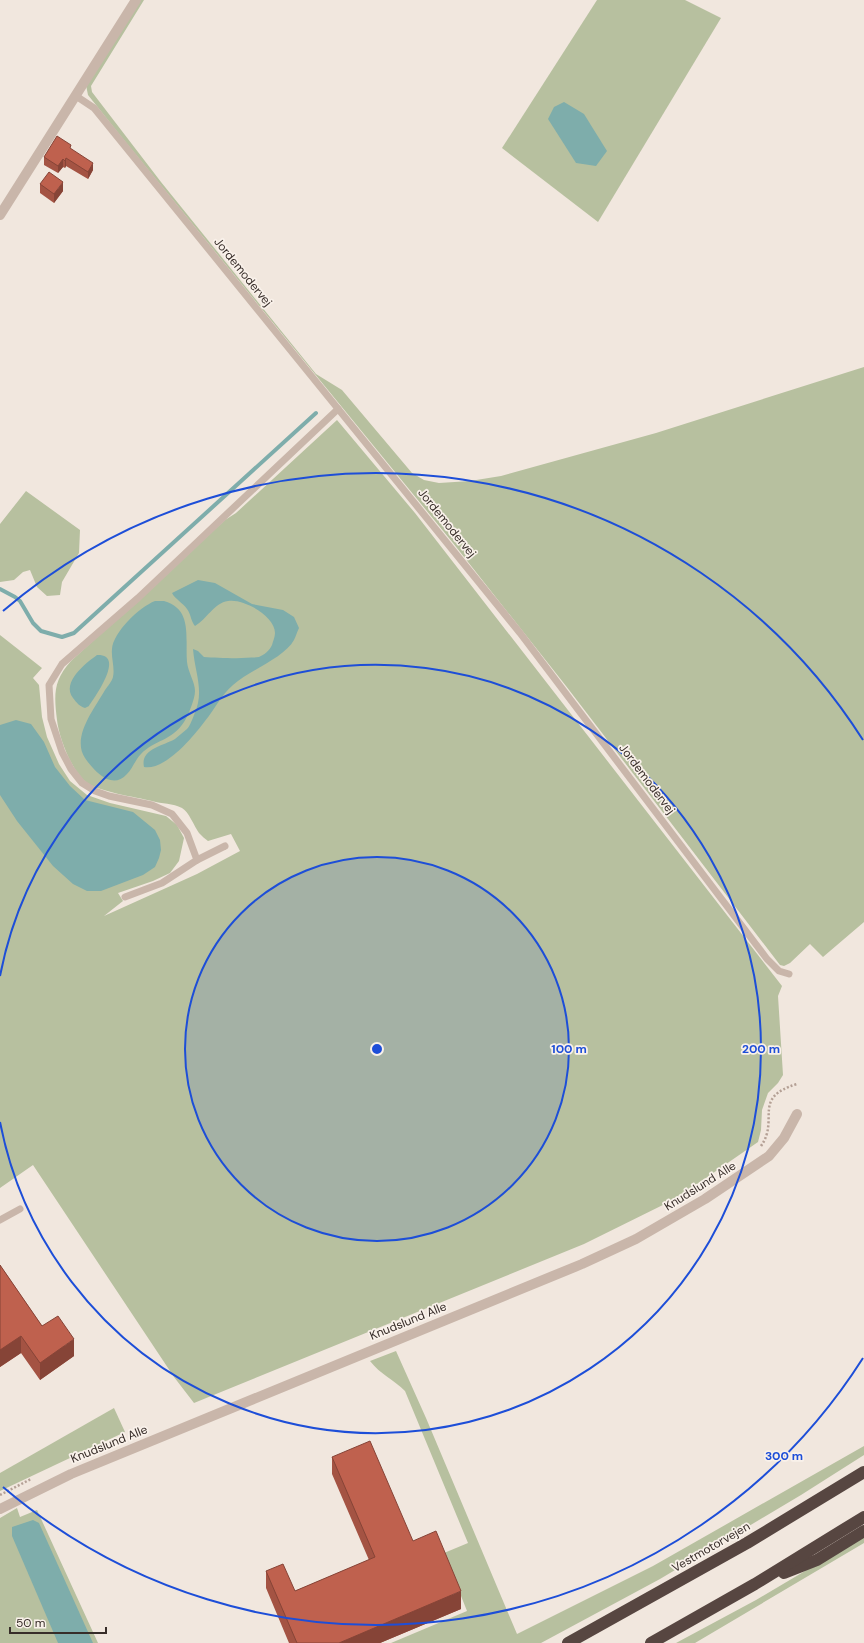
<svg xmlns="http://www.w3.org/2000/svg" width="864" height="1643" viewBox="0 0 864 1643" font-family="'DM Sans',sans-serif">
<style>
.green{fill:#b7c09f}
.water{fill:#7eadab}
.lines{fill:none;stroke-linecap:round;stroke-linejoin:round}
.stream{stroke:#7eadab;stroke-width:4}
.path{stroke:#b4a095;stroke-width:2.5;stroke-dasharray:2 2;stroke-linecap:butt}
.service{stroke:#c9b6aa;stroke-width:7}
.minor{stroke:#c9b6aa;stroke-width:10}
.tertiary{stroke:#c9b6aa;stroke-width:10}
.motorway{stroke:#574641;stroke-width:12}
.wall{fill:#a45343}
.shaded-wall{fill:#864437}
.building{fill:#bf614e;stroke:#864437}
.ring{fill:none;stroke:#1d4ed8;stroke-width:2}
.labels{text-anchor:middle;stroke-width:3.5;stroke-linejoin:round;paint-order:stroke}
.street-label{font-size:12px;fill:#372d29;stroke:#f9f1ea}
.centre{fill:#1d4ed8;stroke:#f9f1ea;stroke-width:2}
.ring-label{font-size:12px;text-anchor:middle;font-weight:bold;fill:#1d4ed8;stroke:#f9f1ea;stroke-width:3.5;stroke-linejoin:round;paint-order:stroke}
</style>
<rect width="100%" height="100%" fill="#f1e7de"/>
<g class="green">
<path d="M139 0H144L91 86 92 92 161 182 316 374 342 390 412 473 424 480 439 483 470 481 501 476 656 433 864 367V922L823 957 810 944 790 963 784 966 780 965 566 686 453 543 123 139 88 95 86 85Z"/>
<path d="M597 0H685L721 18 598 222 502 148Z"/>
<path d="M337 420 415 513 782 986 778 996 783 1075 778 1083 768 1093 762 1110 761 1130 758 1142 677 1198 584 1244 194 1403 174 1377 33 1165 0 1188V635L42 668 33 678 39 685 42 717 47 737 59 764 70 781 87 795 110 803 166 816 177 825 184 838 179 861 170 873 153 881 118 893 123 901 104 916 197 874 240 851 231 834 208 841C205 839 202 836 199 833 194 826 189 812 182 808 173 803 162 804 152 801 135 797 101 792 87 783 72 772 59 738 57 720 54 695 53 681 71 661L225 520 236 513Z"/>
<path d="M26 491 80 530 79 553 62 582 60 595 47 596 37 587 30 570 23 572 14 580 0 582V524Z"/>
<path d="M396 1351 426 1418 517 1634 653 1566 864 1446V1455L801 1495 660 1579 541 1643H391L467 1611 444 1553 468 1543 405 1391C394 1380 380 1374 370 1361Z"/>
<path d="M114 1408 125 1432 0 1491V1473Z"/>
<path d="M17 1508 20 1517 37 1510 98 1643H0V1518Z"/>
<path d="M864 1536V1543L695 1643H676L756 1600Z"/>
</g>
<g class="water">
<path d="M564 102 584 114 607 151 596 166 576 163 548 119 554 107Z"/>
<path d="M198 580 215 583 252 604 283 610 294 617 299 628C297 632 296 636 294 640 284 658 250 670 233 685 221 695 215 709 205 721 194 736 165 771 144 767 140 749 163 746 175 739 179 736 183 732 187 729 190 726 192 720 194 715 205 691 195 674 193 649L198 651 204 657C218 658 245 659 259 657 264 655 270 650 272 645 273 641 275 637 275 633 275 616 243 598 228 601 214 603 207 619 195 626 191 622 191 614 187 609 183 603 175 599 172 593Z"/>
<path d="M164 601C193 609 185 638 187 662 188 672 195 682 195 691 195 699 188 716 184 722 172 741 154 740 141 754 135 760 133 768 127 774 112 791 94 771 85 758 71 737 95 708 105 690 108 686 112 681 113 677 115 668 111 658 112 649 113 633 139 607 155 601 157 601 161 601 164 601Z"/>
<path d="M97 655C126 654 95 697 89 706L85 708C79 706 77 703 73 698 61 682 86 663 97 655Z"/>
<path d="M16 720 31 724 44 742 55 767 70 786 85 800 133 812 155 830 160 840 161 850 159 858 155 867 143 875 101 891H87L73 884 53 866 17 821 0 795V725Z"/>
<path d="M33 1520 39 1523 93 1643H58L12 1536V1527Z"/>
</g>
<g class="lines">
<path class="stream" d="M0 589 15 597 20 601 33 623 41 631 62 637 74 633 316 413"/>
<g class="path">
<path d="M761 1146C780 1119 751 1098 797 1084"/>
<path d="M0 1495 31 1479"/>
</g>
<g class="service">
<path d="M76 96 94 108 520 633 767 959 779 971 789 974"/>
<path d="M197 860 225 846"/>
<path d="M125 897 162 883 197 860 187 833 172 814 152 805 109 796 95 791 82 783 71 769 62 752 51 719 49 685 62 664 138 598 338 409"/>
<path d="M0 1220 20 1209"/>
</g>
<path class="minor" d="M0 1509 71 1474 582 1264 636 1239 705 1199 769 1156 784 1138 797 1114"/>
<path class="tertiary" d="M0 215 136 0"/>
<g class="motorway">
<path d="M784 1573 817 1560 864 1531"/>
<path d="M568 1643 747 1543 864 1472"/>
<path d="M651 1643 755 1584 864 1517"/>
</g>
</g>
<g class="wall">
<path d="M71 149 93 170 88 179 66 166 65 168 63 167 58 173 44 165V157Z"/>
<path d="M40 184 63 191 54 203 40 193Z"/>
<path d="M0 1265 42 1326 74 1356 40 1380 21 1353 0 1367Z"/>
<path d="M332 1457 413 1541 461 1609 380 1643H289L266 1588V1571L295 1591 369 1560 332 1474Z"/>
</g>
<g class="shaded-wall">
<path d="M66 158V166L65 168V161Z"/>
<path d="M63 159V167L58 173V166Z"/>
<path d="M93 163V170L88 179V172Z"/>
<path d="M63 182V191L54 203V194Z"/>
<path d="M21 1336V1353L0 1367V1350Z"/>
<path d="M74 1339V1356L40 1380V1363Z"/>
<path d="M461 1591V1609L380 1643H339Z"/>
</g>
<g class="building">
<path d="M57 136 71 145 70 148 93 163 88 172 66 158 65 161 63 159 58 166 44 157Z"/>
<path d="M49 172 63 182 54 194 40 184Z"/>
<path d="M0 1265 42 1326 58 1316 74 1339 40 1363 21 1336 0 1350Z"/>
<path d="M370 1441 413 1541 436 1531 461 1591 339 1643H297L266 1571 283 1564 295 1591 375 1557 332 1457Z"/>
</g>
<circle cx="377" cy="1049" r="192" fill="#1d4ed8" fill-opacity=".12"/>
<g class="ring">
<circle cx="377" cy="1049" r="192"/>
<path d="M0 976A384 384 0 1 1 0 1122"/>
<path d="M863 1358A576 576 0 0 1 3 1487M3 611A576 576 0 0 1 863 740"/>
</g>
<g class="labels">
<g class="street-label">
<text transform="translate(243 272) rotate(51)" y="4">Jordemodervej</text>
<text transform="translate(447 523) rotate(51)" y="4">Jordemodervej</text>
<text transform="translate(647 779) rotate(53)" y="4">Jordemodervej</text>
<text transform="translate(700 1186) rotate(-32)" y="4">Knudslund Alle</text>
<text transform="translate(408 1321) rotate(-22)" y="4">Knudslund Alle</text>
<text transform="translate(109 1444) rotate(-22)" y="4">Knudslund Alle</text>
<text transform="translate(711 1547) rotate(-30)" y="4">Vestmotorvejen</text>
</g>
</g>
<circle cx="377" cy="1049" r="6" class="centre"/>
<g class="ring-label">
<text x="569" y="1053">100 m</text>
<text x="761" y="1053">200 m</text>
<text x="784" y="1460">300 m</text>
</g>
<path d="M10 1627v6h96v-6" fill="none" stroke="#372d29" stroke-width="2"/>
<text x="16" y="1627" font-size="12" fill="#372d29" stroke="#f9f1ea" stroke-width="3" paint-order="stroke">50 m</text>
</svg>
